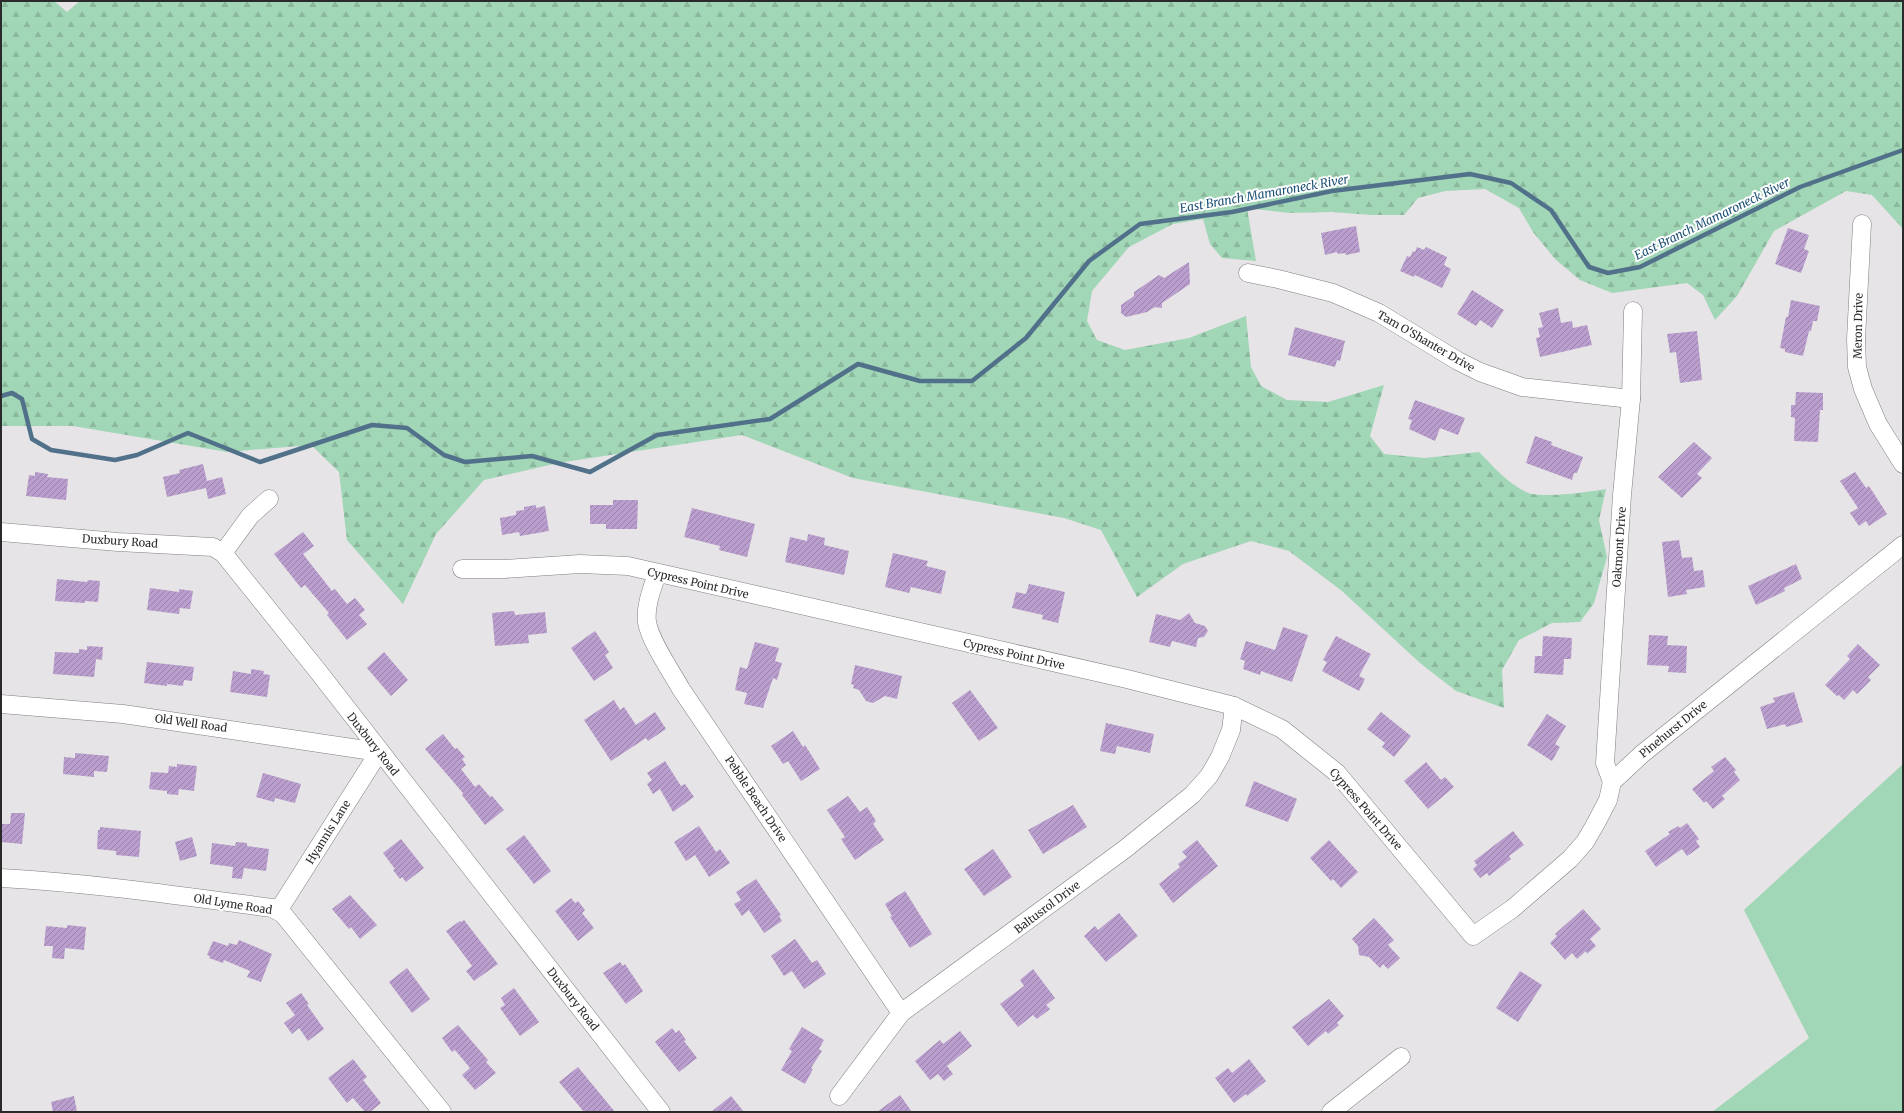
<svg xmlns="http://www.w3.org/2000/svg" width="1904" height="1113" viewBox="0 0 1904 1113" font-family="Merriweather,serif">
<style>
.grass{fill:#a1d6b6}
.forest{fill:url(#forest-firs)}
.lines{fill:none;stroke-linecap:round;stroke-linejoin:round}
.stream{stroke:#51718a;stroke-width:4.5}
.building{fill:url(#building-hatch)}
.minor-casing{stroke:#7f7e81;stroke-width:19}
.minor{stroke:#fff;stroke-width:18}
.labels{text-anchor:middle;stroke-width:4;stroke-linejoin:round;paint-order:stroke}
.street-label{font-size:11px;fill:#2a2a2b;stroke:#fff}
.water-label{font-size:12px;font-style:italic;fill:#1c5175;stroke:#fff}
</style>
<defs>
<pattern id="forest-firs" width="22" height="20" patternUnits="userSpaceOnUse"><rect width="22" height="20" fill="#a1d6b6"/><path d="M5 1l3.5 6h-7zM16 11l3.5 6h-7z" fill="#8bb89d"/></pattern>
<pattern id="building-hatch" width="6" height="6" patternUnits="userSpaceOnUse"><rect width="6" height="6" fill="#ba9ecd"/><path d="M-1 1l2-2M0 6l6-6M5 7l2-2" fill="none" stroke="#9781a7"/></pattern>
</defs>
<rect width="100%" height="100%" fill="#e6e4e7"/>
<path class="grass" d="M1903 764V1112H1712L1809 1038 1744 910Z"/>
<path class="forest" d="M1 1H54L67 12 80 1H1903V229L1872 195 1846 191 1774 231 1737 296 1715 320 1703 295 1687 283 1612 293 1580 280 1555 259 1533 232 1519 208 1485 189 1445 191 1418 198 1404 215H1371L1332 212 1290 213 1247 208 1256 261 1222 258 1210 244 1203 219 1173 224 1129 247 1092 291 1087 321 1097 340 1125 350 1189 338 1246 316 1251 367 1261 386 1287 400 1328 402 1384 385 1370 436 1384 454 1425 458 1479 452C1494 467 1507 483 1526 492 1539 499 1590 492 1606 489L1599 520 1607 557 1594 603 1580 622 1552 623 1519 640 1502 670 1504 708 1456 691 1420 663 1342 591 1289 551 1251 541 1183 564 1137 597 1101 530 1064 518 853 478 742 435 558 463 484 480 436 534 403 604 347 540 339 472 311 445 227 452 73 426H1Z"/>
<g class="lines">
<path class="stream" d="M1 396 12 393 22 399 32 439 51 450 115 460 137 455 188 433 260 462 372 425 407 428 444 455 465 462 532 456 590 472 657 435 770 419 858 364 920 381H972L1026 338 1089 261 1140 224 1232 212 1332 191 1470 174 1511 183 1551 210 1589 267 1608 273 1640 267 1800 187 1903 150"/>
</g>
<g class="building">
<path d="M1356 226 1360 252 1346 255 1345 253 1338 254 1337 252 1325 255 1321 233Z"/>
<path d="M1788 228 1809 235 1804 249 1809 251 1801 273 1775 264Z"/>
<path d="M1417 247 1424 250 1426 247 1447 257 1444 265 1451 269 1442 288 1415 275 1414 277 1400 271 1407 256 1410 257 1413 251 1415 252Z"/>
<path d="M1189 262 1190 284 1162 303V308L1155 307 1147 312 1126 317 1121 313V305L1134 296V292L1159 275 1164 278Z"/>
<path d="M1472 290 1504 310 1492 328 1480 320 1476 326 1457 314Z"/>
<path d="M1791 300 1820 306 1817 321H1813L1811 331H1809L1803 356 1785 352V349L1780 348 1786 317H1788Z"/>
<path d="M1558 308 1561 323 1572 321 1573 328 1587 325 1592 345 1540 357 1536 338 1540 337 1538 328 1543 327 1539 313Z"/>
<path d="M1295 327 1345 341 1340 361 1337 360 1335 367 1288 355Z"/>
<path d="M1697 331 1702 380 1680 383 1676 352 1670 353 1667 334Z"/>
<path d="M1796 392 1823 393V410H1820L1818 442 1794 441 1795 418 1791 417V405H1795Z"/>
<path d="M1415 400 1465 418 1458 435 1440 428 1435 441 1409 429 1412 420 1408 419Z"/>
<path d="M1535 436 1552 442 1551 445 1583 457 1577 473H1574L1572 480 1526 463Z"/>
<path d="M1694 442 1712 458 1697 474 1702 478 1682 498 1658 477Z"/>
<path d="M203 464 207 481 222 477 226 494 208 499 206 488 167 497 163 477 180 473 179 470Z"/>
<path d="M35 472 48 474 47 477 68 479 66 500 26 496 29 475 35 476Z"/>
<path d="M1855 472 1866 488 1869 486 1887 514 1869 526 1866 521 1859 526 1850 513 1858 508 1840 481Z"/>
<path d="M613 500H638L637 529H606V524H590V505H613Z"/>
<path d="M536 505V508L545 506 549 531 520 536 519 532 502 535 500 518 516 515V511L524 510V507Z"/>
<path d="M692 508 755 524 747 557 719 550 720 546 684 537Z"/>
<path d="M303 532 314 546 303 554 332 591 335 589 347 604 355 598 365 610 359 615 367 624 347 640 327 615 329 613 305 585 301 588 274 554Z"/>
<path d="M808 534 825 538 824 545 849 551 844 575 785 562 790 537 807 541Z"/>
<path d="M1679 540 1682 558 1692 557 1694 571 1703 570 1705 587 1686 590 1687 594 1668 597 1662 542Z"/>
<path d="M893 553 928 561 926 566 946 571 941 594 911 587 909 593 885 587Z"/>
<path d="M1796 564 1802 579 1784 588 1785 591 1756 605 1748 586Z"/>
<path d="M57 579 87 582 88 580 100 581 98 602 85 601V603L55 601Z"/>
<path d="M1029 584 1065 592 1058 623 1042 619 1043 615 1012 608 1016 592 1026 594Z"/>
<path d="M150 588 179 592V589L193 591 190 609 180 608 179 614 147 610Z"/>
<path d="M514 611 515 615 545 612 547 633 528 635 529 643 495 646 492 613Z"/>
<path d="M1189 613 1195 623 1205 626 1208 631 1204 637 1198 638 1196 647 1172 641 1170 647 1149 642 1156 614 1180 620Z"/>
<path d="M1283 627 1308 635 1292 682 1261 671 1260 675 1243 669 1245 661 1240 659 1246 641 1275 650Z"/>
<path d="M595 631 609 652 605 655 613 668 594 681 571 648Z"/>
<path d="M1649 635 1668 636 1667 645 1687 646 1686 673 1668 672 1669 666 1647 665Z"/>
<path d="M1336 636 1371 654 1359 676 1365 679 1359 691 1322 671 1327 662 1323 660Z"/>
<path d="M1543 636 1572 638 1571 659H1564L1563 675 1534 673 1535 656H1542Z"/>
<path d="M755 642 779 648 775 661 782 663 777 680 773 678 763 708 744 704 747 693 735 690 740 667 747 669Z"/>
<path d="M1858 644 1880 665 1868 677 1871 680 1857 694 1853 690 1844 700 1839 695 1837 696 1825 685 1850 659 1847 656Z"/>
<path d="M87 646 103 647 102 660 96 659 94 677 53 674 55 652 79 653V649L87 650Z"/>
<path d="M384 652 408 680 391 696 367 668Z"/>
<path d="M147 662 194 667 192 681 184 680 183 686 167 684V686L144 683Z"/>
<path d="M855 665 902 676 897 699 885 696 873 703 866 701 859 690 853 688 854 685 851 684Z"/>
<path d="M251 669 264 671 263 674 270 675 267 697 230 692 233 671 251 674Z"/>
<path d="M970 690 998 728 979 741 952 703Z"/>
<path d="M1794 692 1803 722 1786 727 1785 724 1767 729 1760 707 1775 702 1773 698Z"/>
<path d="M614 700 620 710 624 707 636 725 655 712 666 729 648 741 646 738 611 761 584 720Z"/>
<path d="M1381 712 1411 736 1394 757 1382 747 1385 743 1367 729Z"/>
<path d="M1547 714 1566 726 1555 744 1560 747 1552 761 1527 745Z"/>
<path d="M1106 723 1154 734 1150 753 1117 746 1115 754 1100 751Z"/>
<path d="M793 731 803 747 805 745 820 769 801 781 788 761 783 764 771 746Z"/>
<path d="M443 734 455 749 457 748 465 757 462 759 466 765 461 769 475 787 479 784 490 797 492 796 504 810 485 825 462 795 463 793 425 749Z"/>
<path d="M75 753 109 756 107 772 94 771V777L63 774 64 757 75 758Z"/>
<path d="M1725 757 1736 770 1734 772 1740 780 1722 796 1725 799 1713 809 1706 801 1704 803 1692 789 1714 771 1711 767Z"/>
<path d="M665 761 681 786 685 784 694 797 673 812 660 789 653 794 647 784 652 780 647 773Z"/>
<path d="M1426 762 1441 780 1445 777 1454 787 1428 809 1404 781Z"/>
<path d="M177 764 197 766 194 791 179 789 178 795 167 794V791L149 789 151 772 168 773 169 766 177 767Z"/>
<path d="M263 773 301 784 295 803 275 798 274 802 256 797Z"/>
<path d="M1254 781 1297 799 1288 822 1245 806Z"/>
<path d="M848 796 860 812 867 807 876 821 873 824 884 840 855 860 841 839 845 837 827 810Z"/>
<path d="M1073 805 1087 827 1043 854 1028 830Z"/>
<path d="M11 813H25L22 844 1 842V824H10Z"/>
<path d="M1687 823 1699 839 1696 841 1700 847 1687 856 1682 849 1656 867 1645 851 1670 834 1668 832 1678 826 1680 828Z"/>
<path d="M699 826 716 852 720 849 730 863 709 877 695 855 686 861 674 842Z"/>
<path d="M100 827 141 831 139 857 116 855V851L97 849 98 830H100Z"/>
<path d="M1513 831 1524 845 1509 856 1511 859 1489 876 1487 873 1480 878 1473 869 1477 865 1474 861Z"/>
<path d="M524 835 551 871 534 884 506 849Z"/>
<path d="M192 837 197 856 180 861 175 842Z"/>
<path d="M401 839 424 868 406 882 402 877 400 879 393 870 395 869 383 853Z"/>
<path d="M1197 840 1218 866 1173 903 1159 884 1180 867 1178 864 1187 857 1182 852Z"/>
<path d="M1329 840 1358 872 1341 888 1333 879 1331 881 1310 858Z"/>
<path d="M236 842 247 843V846L269 849 266 871 244 868 242 879 232 878 233 867 210 864 212 843 235 846Z"/>
<path d="M993 849 1012 877 984 896 964 869Z"/>
<path d="M756 879 781 915 779 916 782 921 764 933 749 910 742 916 734 904 741 900 736 892Z"/>
<path d="M905 891 932 934 910 948 890 917 892 916 885 904Z"/>
<path d="M350 895 377 925 360 939 351 927 349 929 332 909Z"/>
<path d="M571 898 575 903 578 901 585 910 582 913 594 928 578 941 555 911Z"/>
<path d="M1583 909 1601 929 1590 939 1596 946 1587 954 1586 951 1577 959 1572 953 1565 960 1550 943 1557 936 1555 934Z"/>
<path d="M1119 913 1138 936 1106 962 1084 936 1095 926 1098 930Z"/>
<path d="M1374 918 1394 940 1388 945 1400 958 1388 969 1383 964 1380 968 1369 957 1359 955 1358 946 1352 939Z"/>
<path d="M464 920 498 964 474 981 466 971 472 966 446 931 460 921 461 922Z"/>
<path d="M67 925 86 927 84 950 65 948 64 959 52 958 53 946H44L46 926 67 928Z"/>
<path d="M795 939 812 963 817 960 826 974 804 989 792 971 784 976 771 956Z"/>
<path d="M239 940 272 954 261 982 247 977 250 971 224 960 223 963 209 958 210 956 207 955 213 941 228 946 229 943 237 945Z"/>
<path d="M620 962 623 966 625 964 643 991 626 1004 603 973Z"/>
<path d="M407 968 430 999 412 1013 389 982Z"/>
<path d="M1033 969 1055 998 1046 1005 1050 1009 1037 1019 1033 1015 1018 1027 1000 1004 1024 986 1020 980Z"/>
<path d="M1520 971 1542 985 1518 1022 1496 1008Z"/>
<path d="M514 988 539 1022 520 1036 500 1008 505 1005 501 998Z"/>
<path d="M301 993 309 1004 307 1005 324 1029 308 1041 299 1028 292 1034 284 1023 295 1015 286 1003Z"/>
<path d="M1329 999 1344 1016 1337 1023 1339 1025 1328 1034 1326 1031 1308 1046 1292 1027Z"/>
<path d="M458 1025 488 1060 486 1062 496 1073 475 1090 462 1075 470 1068 455 1050 452 1052 442 1038Z"/>
<path d="M802 1027 824 1040 819 1049 822 1051 811 1068 813 1069 805 1084 781 1070 792 1051 789 1049Z"/>
<path d="M672 1028 676 1033 679 1030 686 1040 684 1041 697 1058 679 1072 655 1042Z"/>
<path d="M960 1031 972 1046 947 1066 953 1074 944 1081 938 1074 930 1080 915 1061 940 1040 943 1044Z"/>
<path d="M353 1059 367 1077 363 1080 381 1103 370 1112H365L353 1098 347 1103 328 1078Z"/>
<path d="M1249 1059 1266 1081 1247 1096 1246 1094 1234 1103 1215 1078 1228 1068 1232 1073Z"/>
<path d="M578 1067 615 1112H584L559 1082Z"/>
<path d="M900 1095 912 1112H877Z"/>
<path d="M74 1096 77 1112H53L51 1102Z"/>
<path d="M731 1096 744 1112H711Z"/>
</g>
<g class="lines">
<defs>
<g id="minor">
<path d="M1862 224 1856 339 1857 367 1863 389 1878 424 1903 464"/>
<path d="M1248 273 1278 279 1333 293 1379 313 1458 361 1480 372 1522 387 1631 399"/>
<path d="M1 532 118 542 213 547 223 553 317 670 661 1112"/>
<path d="M223 553 250 516 269 499"/>
<path d="M462 569H504L580 564 628 566 1127 679 1234 706 1282 729 1337 773 1473 936 1512 909 1570 859 1585 842 1596 823 1608 800 1612 782 1642 754 1903 545"/>
<path d="M657 574C652 589 645 606 647 622 650 641 671 671 681 689L901 1013"/>
<path d="M1 704 123 714 379 752 278 911"/>
<path d="M1612 782 1605 763 1622 495 1631 399 1633 311"/>
<path d="M1 878C92 883 182 896 272 908L283 914 442 1112"/>
<path d="M839 1096 901 1013 1125 849 1192 795 1209 776 1220 757 1231 730 1234 706"/>
<path d="M1331 1112 1401 1057"/>
</g>
</defs>
<use href="#minor" class="minor-casing"/>
<use href="#minor" class="minor"/>
</g>
<g class="labels">
<g class="street-label">
<text transform="translate(1858 326) rotate(-89)" y="4">Meron Drive</text>
<text transform="translate(1426 341) rotate(30)" y="4">Tam O'Shanter Drive</text>
<text transform="translate(120 541) rotate(4)" y="4">Duxbury Road</text>
<text transform="translate(1619 547) rotate(-86)" y="4">Oakmont Drive</text>
<text transform="translate(698 583) rotate(13)" y="4">Cypress Point Drive</text>
<text transform="translate(1014 654) rotate(13)" y="4">Cypress Point Drive</text>
<text transform="translate(191 723) rotate(8)" y="4">Old Well Road</text>
<text transform="translate(1673 729) rotate(-39)" y="4">Pinehurst Drive</text>
<text transform="translate(373 744) rotate(52)" y="4">Duxbury Road</text>
<text transform="translate(756 799) rotate(56)" y="4">Pebble Beach Drive</text>
<text transform="translate(1366 809) rotate(49)" y="4">Cypress Point Drive</text>
<text transform="translate(328 832) rotate(-58)" y="4">Hyannis Lane</text>
<text transform="translate(233 904) rotate(9)" y="4">Old Lyme Road</text>
<text transform="translate(1047 907) rotate(-37)" y="4">Baltusrol Drive</text>
<text transform="translate(573 999) rotate(52)" y="4">Duxbury Road</text>
</g>
<g class="water-label">
<text transform="translate(1264 194) rotate(-10)" y="4">East Branch Mamaroneck River</text>
<text transform="translate(1712 219) rotate(-26)" y="4">East Branch Mamaroneck River</text>
</g>
</g>
<rect width="1904" height="1113" fill="none" stroke="#2a2a2b" stroke-width="4"/>
</svg>
